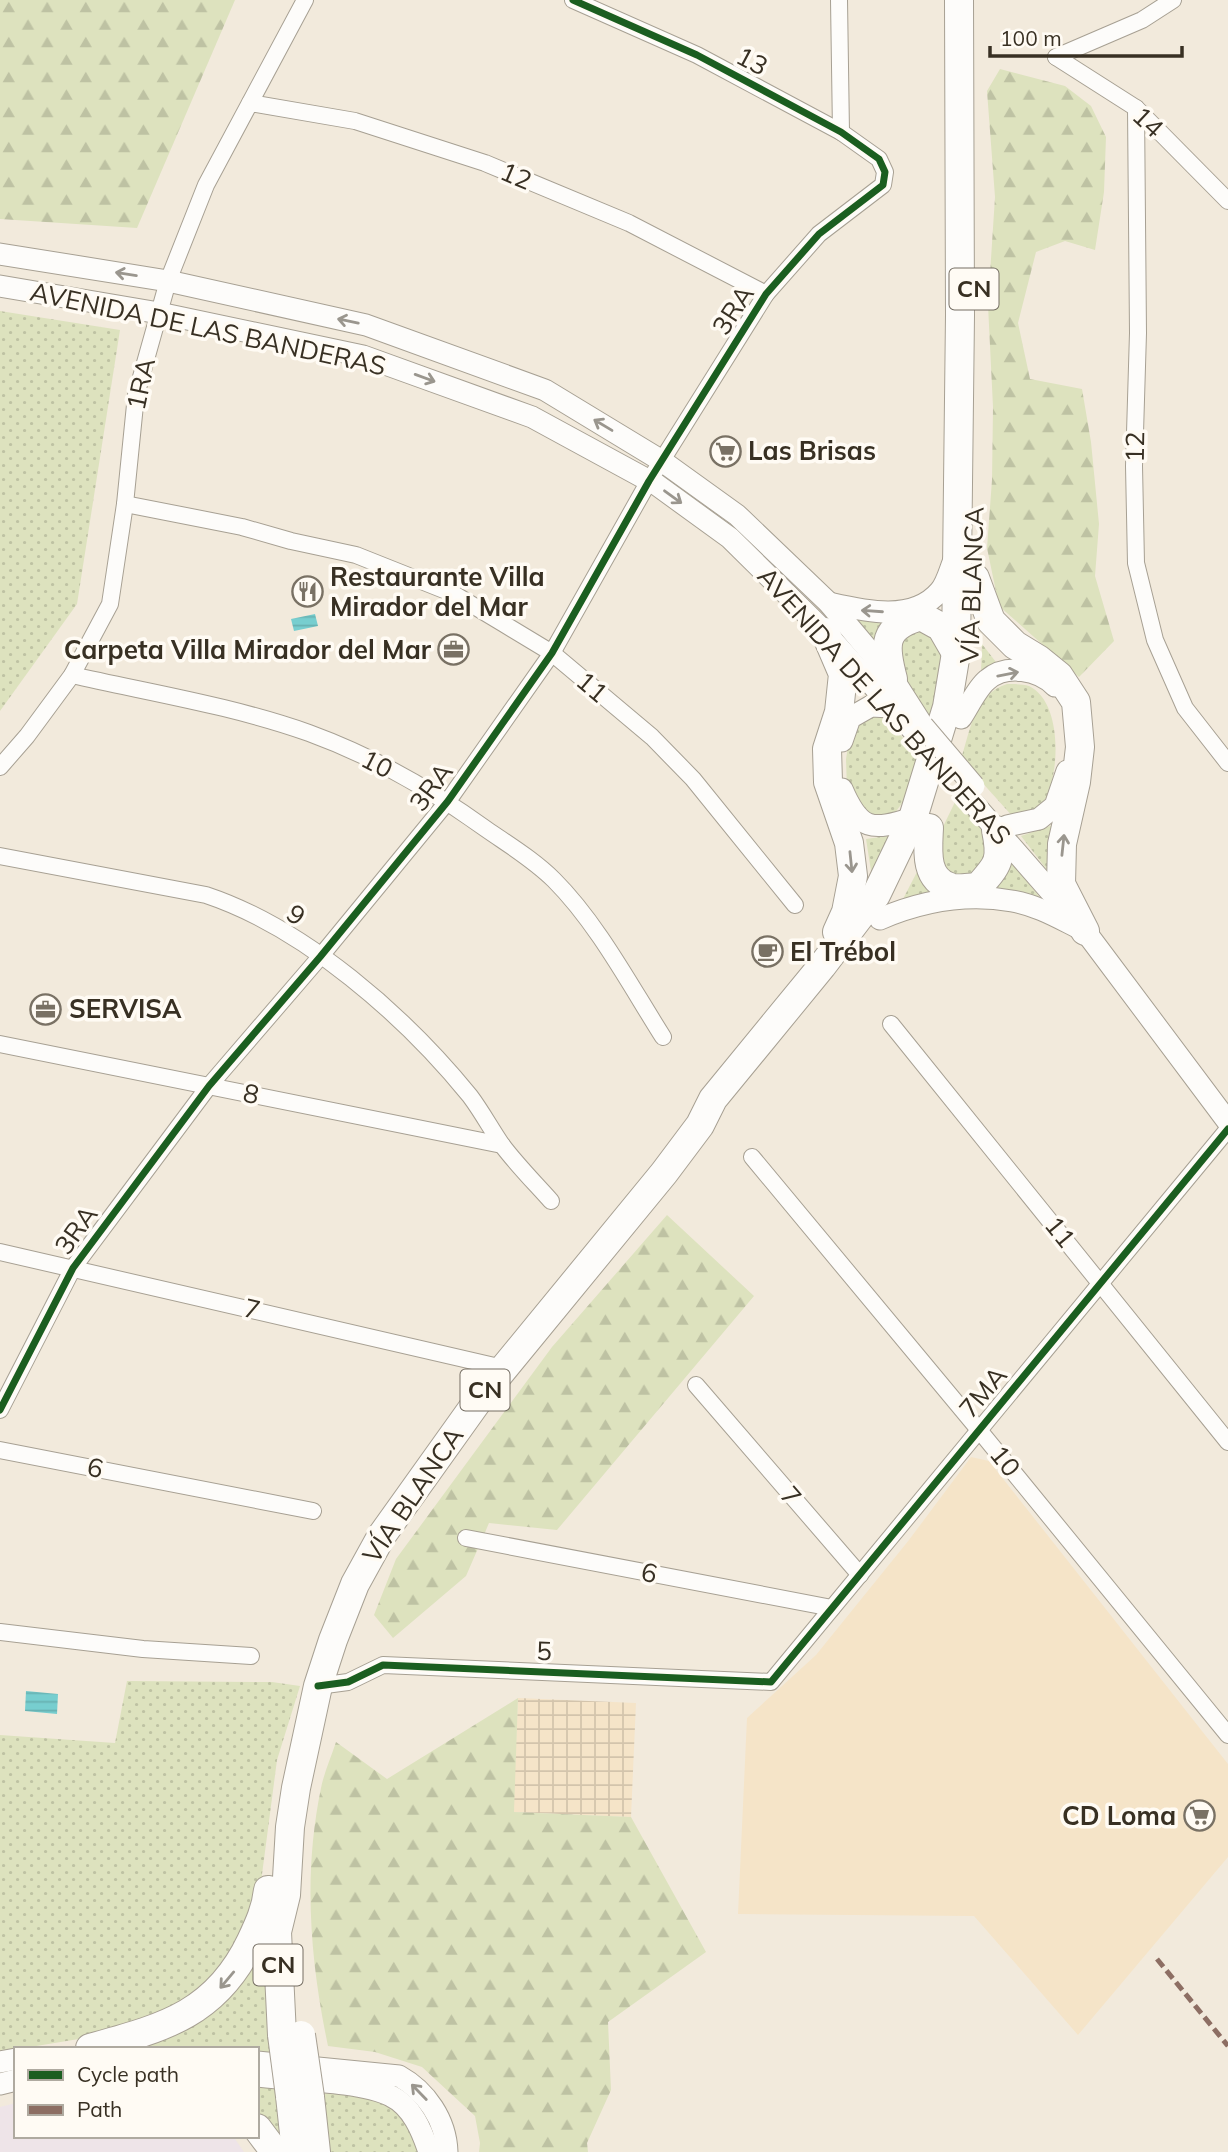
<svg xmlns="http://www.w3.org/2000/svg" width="1228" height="2152" viewBox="0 0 1228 2152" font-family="Mulish,sans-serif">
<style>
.built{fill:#f5e4c8}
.industrial{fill:url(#industrial-grid)}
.education{fill:#eee4e8}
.grass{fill:url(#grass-dots)}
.forest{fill:url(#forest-firs)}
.water{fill:url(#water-rules)}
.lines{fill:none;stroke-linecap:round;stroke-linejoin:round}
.street-casing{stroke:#a7a093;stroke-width:18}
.secondary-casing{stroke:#a7a093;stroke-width:23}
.highway-casing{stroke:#a7a093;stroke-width:30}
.street{stroke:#fdfcfa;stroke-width:16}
.secondary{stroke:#fdfcfa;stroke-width:21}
.highway{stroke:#fdfcfa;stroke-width:28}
.secondary-bridge-casing{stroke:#a7a093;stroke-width:23;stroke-linecap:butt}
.highway-bridge-casing{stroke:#a7a093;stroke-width:30;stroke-linecap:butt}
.secondary-bridge{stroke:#fdfcfa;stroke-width:21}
.highway-bridge{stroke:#fdfcfa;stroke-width:28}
.quiet{stroke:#8d6e63;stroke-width:5;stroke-dasharray:10 5;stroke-linecap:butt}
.cycleway-casing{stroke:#fffbf4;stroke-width:11}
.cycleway{stroke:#1b5e20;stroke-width:7}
.oneway{stroke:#9a968e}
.labels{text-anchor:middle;stroke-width:7;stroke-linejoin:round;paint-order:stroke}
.shield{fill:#fffbf4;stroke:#746d62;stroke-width:2}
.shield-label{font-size:24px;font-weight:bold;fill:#383023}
.street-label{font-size:26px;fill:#383023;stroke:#fffbf4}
.poi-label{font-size:26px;font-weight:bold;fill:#383023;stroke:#fffbf4;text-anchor:start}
</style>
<defs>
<pattern id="industrial-grid" width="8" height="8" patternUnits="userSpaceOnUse" patternTransform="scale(1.75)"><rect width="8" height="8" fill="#f5e4c8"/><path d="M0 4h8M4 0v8" fill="none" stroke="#d3c4ac"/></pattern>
<pattern id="grass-dots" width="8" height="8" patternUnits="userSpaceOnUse" patternTransform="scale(1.75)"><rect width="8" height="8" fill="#dde2be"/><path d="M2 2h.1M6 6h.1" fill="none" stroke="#bec2a3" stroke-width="1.8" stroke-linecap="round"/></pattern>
<pattern id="forest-firs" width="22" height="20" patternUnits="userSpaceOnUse" patternTransform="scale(1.75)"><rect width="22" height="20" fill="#dde2be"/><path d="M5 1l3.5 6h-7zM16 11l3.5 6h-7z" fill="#bec2a3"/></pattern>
<pattern id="water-rules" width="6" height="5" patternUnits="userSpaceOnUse" patternTransform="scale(1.75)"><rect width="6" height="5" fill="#77cecf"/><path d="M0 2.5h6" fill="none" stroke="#68b1b1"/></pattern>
</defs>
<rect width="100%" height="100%" fill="#f2eadc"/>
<path class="built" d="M971 1457 989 1461 1228 1764V1857L1078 2035 974 1916 738 1914 747 1718 816 1655 909 1540Z"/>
<path class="industrial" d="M518 1698 636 1703 631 1817 513 1812Z"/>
<path class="education" d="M16 2103V2136H233L244 2152H0V2107Z"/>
<g class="grass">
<path d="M0 311 120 330 77 604 0 711Z"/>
<path d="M852 618 888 621 877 647Z"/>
<path d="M920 625 944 650 931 718 899 671 897 639Z"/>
<path d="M982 644 999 666 981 672Z"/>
<path d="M1007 684C1013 684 1023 684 1029 686 1062 702 1060 770 1046 798 1039 810 1026 814 1014 818L961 759C971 728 974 695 1007 684Z"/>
<path d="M871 716 887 719 919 757 903 802 891 818 874 821 847 789 846 759 850 734 859 719Z"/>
<path d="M955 802 988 834 990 850 978 878 938 872V837Z"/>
<path d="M1053 825 1051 875 1021 836Z"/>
<path d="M894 835 872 877 866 839Z"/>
<path d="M1007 857 1042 900 993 887Z"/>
<path d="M919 868 935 890 903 899Z"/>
<path d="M127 1681 272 1682 300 1686 277 1760 258 1905 235 1953 172 2015 103 2035 0 2052V1735L115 1743Z"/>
<path d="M267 1914 276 2056 257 2055V2049L124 2047 161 2036Z"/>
<path d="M257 2082 278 2084 286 2152 257 2117Z"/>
<path d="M316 2093C351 2094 392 2096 412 2131 415 2137 417 2145 419 2152H324Z"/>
</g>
<g class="forest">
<path d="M0 0H235L137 228 0 219Z"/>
<path d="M1000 69 1065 86 1091 106 1106 137 1104 192 1095 250 1065 241 1036 252 1018 323 1030 379 1082 389 1091 442 1099 524 1095 576 1114 641 1079 677 999 606 987 548 992 480 993 407 988 305 995 197 987 91Z"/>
<path d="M667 1215 754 1296 557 1530 489 1523 466 1576 393 1638 374 1615 396 1559 552 1347Z"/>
<path d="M518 1698 514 1812 631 1817 706 1952 608 2022 611 2090 587 2143 588 2152H479L480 2143 475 2116 422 2067 375 2052 328 2046C310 1960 303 1875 321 1788 324 1773 331 1757 336 1742L387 1779Z"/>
</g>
<g class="water">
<path d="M315 614 318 626 294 631 291 619Z"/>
<path d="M26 1691 58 1694 57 1714 25 1711Z"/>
</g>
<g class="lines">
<defs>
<g id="street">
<path d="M839 0 841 132"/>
<path d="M1056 57 1136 108 1228 201"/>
<path d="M1056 57 1142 20 1173 0"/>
<path d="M250 103 355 121 485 163 629 223 766 294"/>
<path d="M1136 108 1138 333 1134 466 1136 563 1155 640 1185 708 1228 763"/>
<path d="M125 504 242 527 291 541 356 555 454 594 504 624 552 653 652 737 693 779 795 905"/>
<path d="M72 675C151 693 233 706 309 733 372 756 432 790 486 829 509 845 534 860 554 880 597 923 630 985 663 1037"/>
<path d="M0 767 27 736 72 675 110 604 125 504 136 395 168 281 206 185 305 0"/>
<path d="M0 856 206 895C305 928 405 1016 470 1096 482 1112 491 1129 502 1145 517 1165 535 1183 551 1201"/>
<path d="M891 1024 1228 1442"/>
<path d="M0 1044 502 1145"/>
<path d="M752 1157 979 1430 1228 1735"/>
<path d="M0 1252 503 1368"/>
<path d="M696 1385 860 1575"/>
<path d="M0 1410 73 1268 209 1086 320 957 448 801 552 653 649 481 766 294 819 234 883 185 885 172 879 159 841 132 697 55 573 0"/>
<path d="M0 1450 313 1511"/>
<path d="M466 1538 832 1608"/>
<path d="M0 1632 143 1649 251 1656"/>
<path d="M318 1686 348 1682 383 1665 771 1682 1228 1129"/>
</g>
<g id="secondary">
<path d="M0 254 168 281 366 325 545 390 662 461 737 515 829 603 893 679 923 726"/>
<path d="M0 286 159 313 363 356 532 417 657 485 730 538 825 632 918 736"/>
<path d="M829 603C864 611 913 623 940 591 947 583 950 569 954 560"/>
<path d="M961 718C969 706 977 688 987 680 1007 663 1039 670 1055 686"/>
<path d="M842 741 850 718 871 706 891 707"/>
<path d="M842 789C860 831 871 831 913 818"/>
<path d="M967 796 1085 931 1228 1122"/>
<path d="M1007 826 1039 819 1055 806 1067 771"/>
<path d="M880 919C922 901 967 893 1012 901 1036 905 1057 917 1077 927"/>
<path d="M0 2062 16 2059"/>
<path d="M257 2062 399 2076C426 2091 446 2120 447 2152"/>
<path d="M257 2076C291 2080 362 2081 391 2096 412 2106 422 2131 429 2152"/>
<path d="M0 2084 16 2080"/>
</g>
<g id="highway">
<path d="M975 578 991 621 1015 645 1038 659 1059 676 1076 702 1080 747 1076 782 1062 844 1061 884 1085 931"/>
<path d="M825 632 843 674 839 712 827 749 828 782 849 843 853 876 846 912 837 932"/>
<path d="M893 679C884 645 882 627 921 616L941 627 956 653"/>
<path d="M929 828C928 849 924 879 950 887 957 890 970 887 978 887 999 864 1002 860 996 830"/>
<path d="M282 2035 277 1932 286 1895 290 1827 296 1788 318 1686 333 1640 355 1584 382 1535 482 1395 664 1173 700 1125 713 1099 822 966 876 895 913 818 947 707 956 653 960 315 959 0"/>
<path d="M90 2048C162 2028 216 2015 251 1941 259 1924 266 1909 268 1890"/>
<path d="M290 2096 296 2152"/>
<path d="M310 2097 316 2152"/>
<path d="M257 2128 275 2152"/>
</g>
</defs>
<use href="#street" class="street-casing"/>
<use href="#secondary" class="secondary-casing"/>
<use href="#highway" class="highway-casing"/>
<use href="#street" class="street"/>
<use href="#secondary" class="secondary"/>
<use href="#highway" class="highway"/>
<defs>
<path id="secondary-bridge" d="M923 726 974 786"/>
<g id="highway-bridge">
<path d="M282 2035 290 2096"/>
<path d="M301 2035 310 2097"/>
</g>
</defs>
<use href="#secondary-bridge" class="secondary-bridge-casing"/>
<use href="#highway-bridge" class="highway-bridge-casing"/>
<use href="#secondary-bridge" class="secondary-bridge"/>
<use href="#highway-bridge" class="highway-bridge"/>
<path class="quiet" d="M1157 1959 1228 2046"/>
<defs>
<g id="cycleway">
<path d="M0 1410 73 1268 209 1086 320 957 448 801 552 653 649 481 766 294 819 234 883 185 885 172 879 159 841 132 697 55 573 0"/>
<path d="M318 1686 348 1682 383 1665 771 1682 1228 1129"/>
</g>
</defs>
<use href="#cycleway" class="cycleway-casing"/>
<use href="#cycleway" class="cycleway"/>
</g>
<defs><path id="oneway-shaft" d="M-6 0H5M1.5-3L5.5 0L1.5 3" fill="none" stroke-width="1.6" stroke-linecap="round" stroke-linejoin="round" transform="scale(1.75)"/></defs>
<g class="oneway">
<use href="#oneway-shaft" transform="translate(126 274) rotate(-171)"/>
<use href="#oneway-shaft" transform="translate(348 321) rotate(-168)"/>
<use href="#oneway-shaft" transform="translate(425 378) rotate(20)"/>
<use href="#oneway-shaft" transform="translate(603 425) rotate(-149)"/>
<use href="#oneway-shaft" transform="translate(673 497) rotate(36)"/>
<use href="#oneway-shaft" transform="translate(872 611) rotate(-176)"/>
<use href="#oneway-shaft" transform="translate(1008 674) rotate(-11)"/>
<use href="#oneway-shaft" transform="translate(1063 845) rotate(-84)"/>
<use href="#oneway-shaft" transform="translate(851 862) rotate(84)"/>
<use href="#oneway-shaft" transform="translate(227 1980) rotate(130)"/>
<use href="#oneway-shaft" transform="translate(419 2092) rotate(-134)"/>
</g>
<defs>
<symbol id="supermarket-ring" viewBox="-11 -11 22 22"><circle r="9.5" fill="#fffbf4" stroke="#797164" stroke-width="1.5"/><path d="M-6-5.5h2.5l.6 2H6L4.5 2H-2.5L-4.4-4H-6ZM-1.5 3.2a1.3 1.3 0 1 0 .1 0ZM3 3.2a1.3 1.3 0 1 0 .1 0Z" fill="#797164"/></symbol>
<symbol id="restaurant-ring" viewBox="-11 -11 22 22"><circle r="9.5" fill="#fffbf4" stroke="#797164" stroke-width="1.5"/><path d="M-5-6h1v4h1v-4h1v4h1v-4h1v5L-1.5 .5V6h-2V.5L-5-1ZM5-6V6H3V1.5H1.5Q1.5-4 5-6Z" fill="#797164"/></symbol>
<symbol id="office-ring" viewBox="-11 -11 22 22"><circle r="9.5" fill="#fffbf4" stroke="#797164" stroke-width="1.5"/><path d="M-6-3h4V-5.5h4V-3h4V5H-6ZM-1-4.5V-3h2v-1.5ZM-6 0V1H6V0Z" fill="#797164"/></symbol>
<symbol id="cafe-ring" viewBox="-11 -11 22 22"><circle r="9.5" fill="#fffbf4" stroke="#797164" stroke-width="1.5"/><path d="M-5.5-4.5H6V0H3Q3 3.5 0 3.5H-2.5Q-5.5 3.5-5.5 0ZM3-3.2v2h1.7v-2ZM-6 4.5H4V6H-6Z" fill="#797164"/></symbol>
</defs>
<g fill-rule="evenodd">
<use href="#supermarket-ring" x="708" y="434" width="35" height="35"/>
<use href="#restaurant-ring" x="290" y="574" width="35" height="35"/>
<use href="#office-ring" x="436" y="632" width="35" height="35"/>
<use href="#cafe-ring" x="750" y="934" width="35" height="35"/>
<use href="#office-ring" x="28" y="992" width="35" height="35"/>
<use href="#supermarket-ring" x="1182" y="1798" width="35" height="35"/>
</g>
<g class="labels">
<g class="shield">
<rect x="949.5" y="268.5" width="49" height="41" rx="5"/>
<rect x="460.5" y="1369.5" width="49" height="41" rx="5"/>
<rect x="253.5" y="1944.5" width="49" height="41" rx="5"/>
</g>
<g class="shield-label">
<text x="974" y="297">CN</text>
<text x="485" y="1398">CN</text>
<text x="278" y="1973">CN</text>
</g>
<g class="street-label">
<text transform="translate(752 61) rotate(28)" y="9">13</text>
<text transform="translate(1148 122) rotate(43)" y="9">14</text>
<text transform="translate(516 176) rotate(23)" y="9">12</text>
<text transform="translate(733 310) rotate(-57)" y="9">3RA</text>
<text transform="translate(208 329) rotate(12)" y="9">AVENIDA DE LAS BANDERAS</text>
<text transform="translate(141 384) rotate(-78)" y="9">1RA</text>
<text transform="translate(1135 447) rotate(-89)" y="9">12</text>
<text transform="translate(972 585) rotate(-88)" y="9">VÍA BLANCA</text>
<text transform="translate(592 687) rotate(40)" y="9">11</text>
<text transform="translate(884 706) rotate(48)" y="9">AVENIDA DE LAS BANDERAS</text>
<text transform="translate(377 764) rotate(27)" y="9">10</text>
<text transform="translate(431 787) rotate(-53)" y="9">3RA</text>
<text transform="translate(296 915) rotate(34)" y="9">9</text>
<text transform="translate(251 1094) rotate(11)" y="9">8</text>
<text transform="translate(76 1230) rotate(-54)" y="9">3RA</text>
<text transform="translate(1060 1232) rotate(51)" y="9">11</text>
<text transform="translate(252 1309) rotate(13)" y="9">7</text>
<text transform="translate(983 1392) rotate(-50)" y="9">7MA</text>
<text transform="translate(1005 1461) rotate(51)" y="9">10</text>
<text transform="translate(95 1468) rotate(11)" y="9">6</text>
<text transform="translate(413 1495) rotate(-56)" y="9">VÍA BLANCA</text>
<text transform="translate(791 1496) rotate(49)" y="9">7</text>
<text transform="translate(649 1573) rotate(11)" y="9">6</text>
<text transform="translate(544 1651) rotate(2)" y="9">5</text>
</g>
<g class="poi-label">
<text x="748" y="460">Las Brisas</text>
<text x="330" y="586">Restaurante Villa<tspan x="330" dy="30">Mirador del Mar</tspan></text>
<text x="431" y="659" text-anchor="end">Carpeta Villa Mirador del Mar</text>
<text x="790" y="961">El Trébol</text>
<text x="69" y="1018">SERVISA</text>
<text x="1176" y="1825" text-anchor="end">CD Loma</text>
</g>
</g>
<rect x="14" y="2047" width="245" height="91" fill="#fffbf4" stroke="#afaaa0" stroke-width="2"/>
<rect x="28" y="2070" width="35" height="10" fill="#1b5e20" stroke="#afaaa0" stroke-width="2"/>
<text x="77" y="2082" font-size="21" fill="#383023">Cycle path</text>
<rect x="28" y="2105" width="35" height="10" fill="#8d6e63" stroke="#afaaa0" stroke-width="2"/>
<text x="77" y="2117" font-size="21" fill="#383023">Path</text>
<path d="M990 46v10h192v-10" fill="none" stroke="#383023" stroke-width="3.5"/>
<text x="1000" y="46" font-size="21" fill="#383023" stroke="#fffbf4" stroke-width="5" paint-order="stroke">100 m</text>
</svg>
